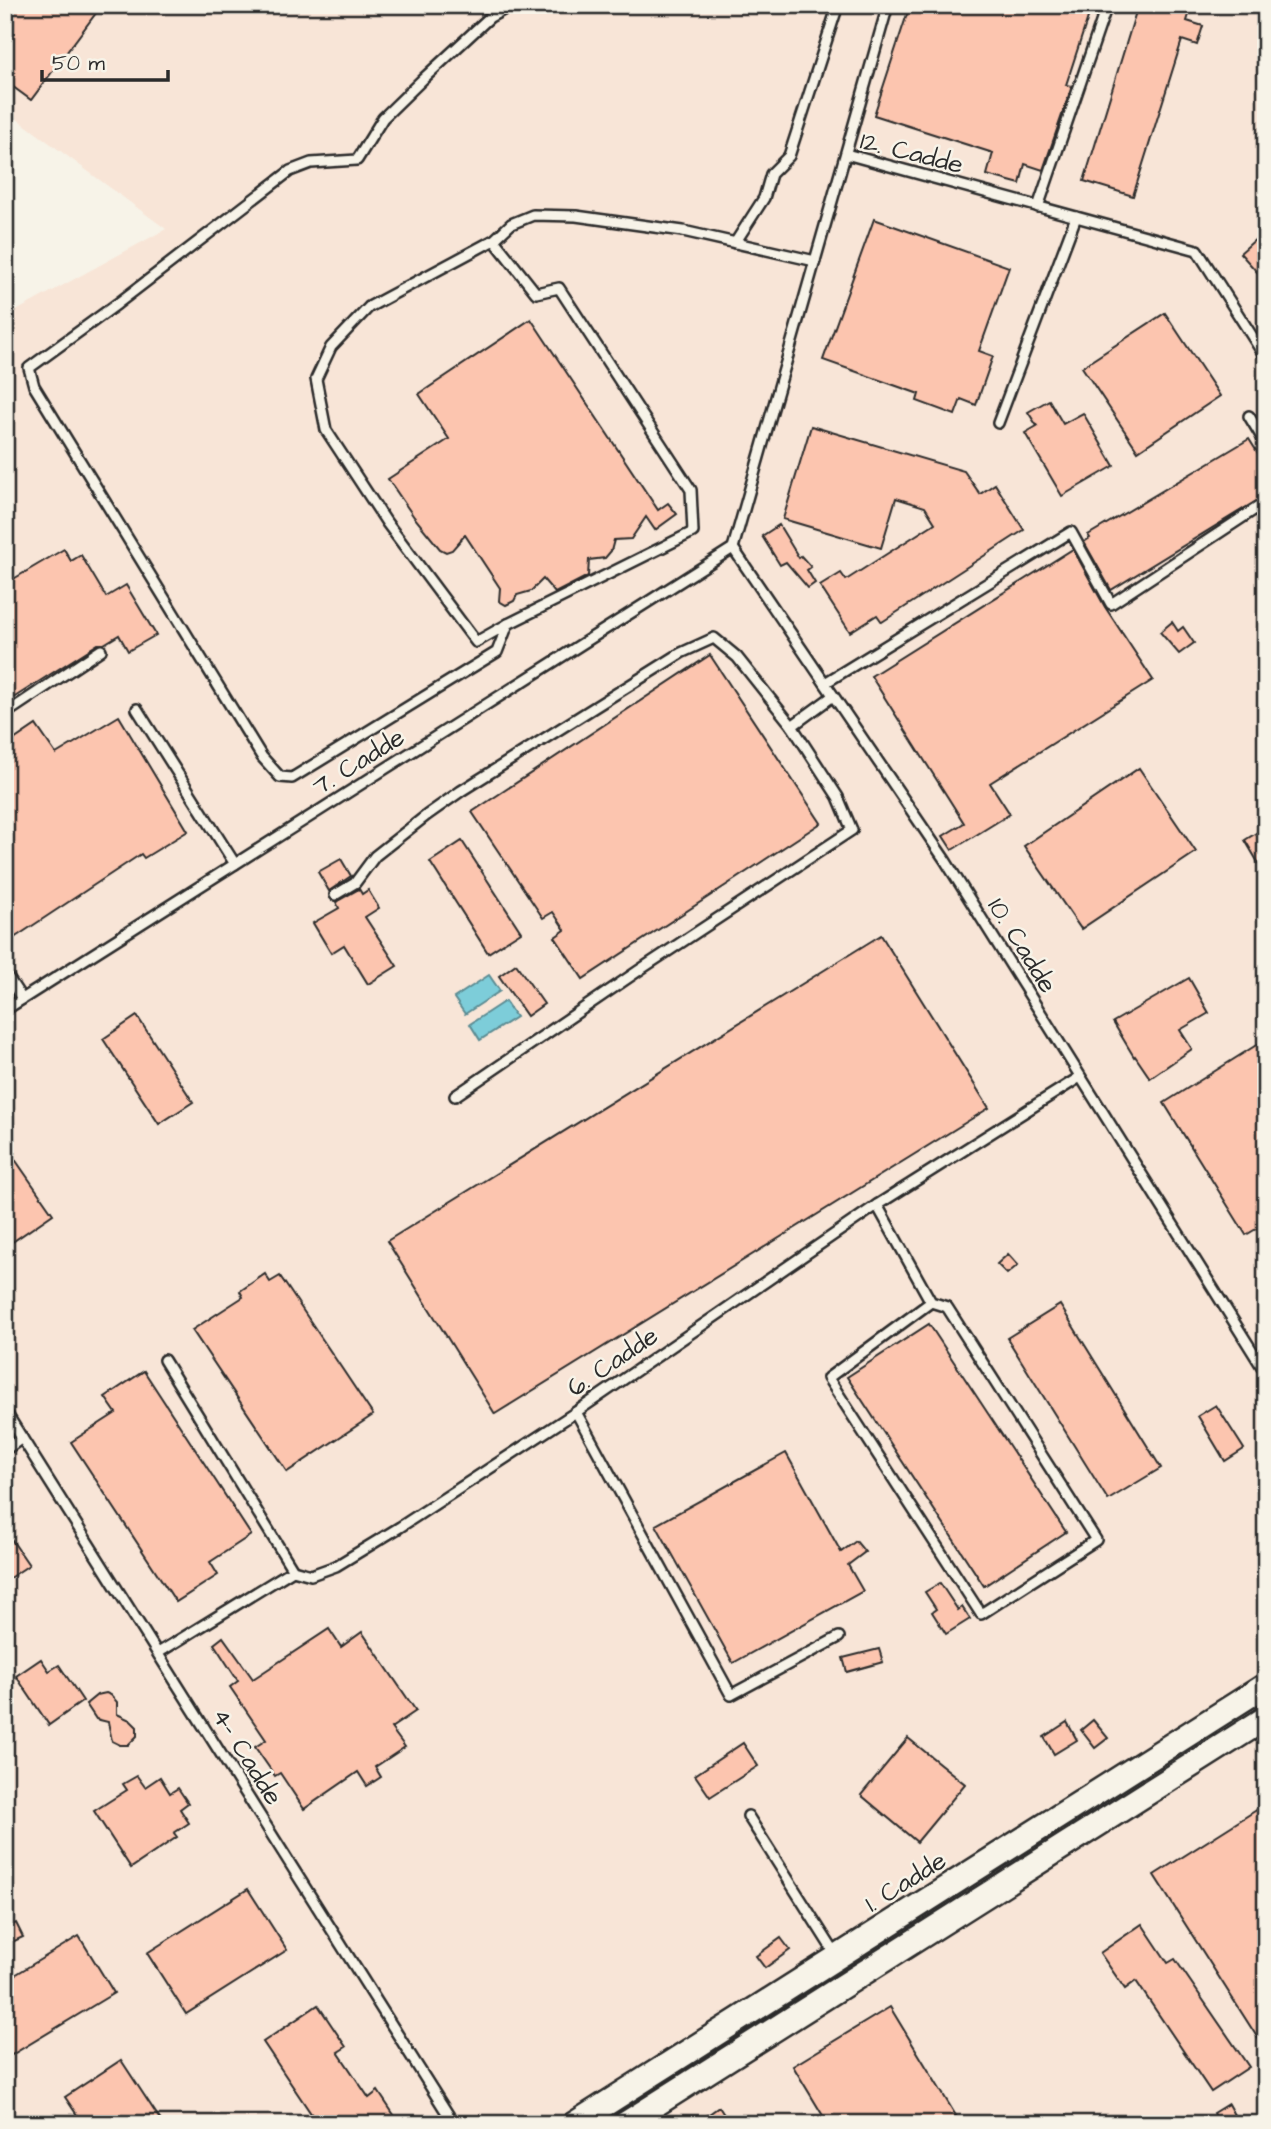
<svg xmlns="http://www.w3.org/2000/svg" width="1271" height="2129" viewBox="0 0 1271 2129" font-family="'Architects Daughter',sans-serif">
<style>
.built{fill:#f8e5d7}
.water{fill:#7dcdd9;stroke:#5c8c93;stroke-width:2}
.building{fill:#fcc5af;stroke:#2b2b2b;stroke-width:2}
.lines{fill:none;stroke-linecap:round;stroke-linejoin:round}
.service-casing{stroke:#2b2b2b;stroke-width:14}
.tertiary-casing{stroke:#2b2b2b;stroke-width:28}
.service{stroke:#f7f3e8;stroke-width:9}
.tertiary{stroke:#f7f3e8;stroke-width:23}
.labels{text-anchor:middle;stroke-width:5;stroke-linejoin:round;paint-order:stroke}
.street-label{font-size:26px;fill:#2b2b2b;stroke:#f7f3e8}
</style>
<rect width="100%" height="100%" fill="#f7f3e8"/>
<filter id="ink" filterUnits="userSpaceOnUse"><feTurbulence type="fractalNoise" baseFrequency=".0143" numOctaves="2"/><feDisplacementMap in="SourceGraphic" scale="14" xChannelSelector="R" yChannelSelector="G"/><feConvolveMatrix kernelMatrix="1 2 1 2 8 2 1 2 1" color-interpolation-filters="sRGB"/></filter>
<g filter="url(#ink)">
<path class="built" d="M5 5H1266V2124H5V317L166 229 5 110Z"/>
<g class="water">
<path d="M489 975 500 991 465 1014 454 998Z"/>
<path d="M505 1001 516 1017 480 1040 470 1024Z"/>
</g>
<g class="building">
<path d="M5 5H102L31 100 5 81Z"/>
<path d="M910 5H1092L1066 85 1072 86 1043 170 1025 164 1020 184 987 175 993 153 874 115Z"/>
<path d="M1138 5H1192L1187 21 1203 26 1197 45 1182 40 1133 196 1084 181Z"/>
<path d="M874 219 1009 267 979 351 993 356 976 405 961 399 955 415 917 401 919 394 823 360Z"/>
<path d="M1266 230V282L1240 253Z"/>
<path d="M1165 313 1220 396 1138 451 1082 367Z"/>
<path d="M531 319 658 510 668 503 677 514 655 530 646 517 631 539 614 540 611 551 605 558 589 560 588 576 555 593 543 579 531 591 517 595 514 601 506 605 499 601 500 588 465 535 452 550 446 552 440 549 414 517 388 479 449 439 419 394Z"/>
<path d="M1049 400 1063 424 1083 413 1114 466 1062 496 1025 433 1037 426 1028 412Z"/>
<path d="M811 426 964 471 980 494 995 484 1024 530 882 622 877 615 850 632 820 586 841 573 846 580 935 523 925 507 896 498 881 548 783 519Z"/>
<path d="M1249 439 1266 466V495L1111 590 1084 542 1090 538 1088 535Z"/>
<path d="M779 525 799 558 801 556 811 567 807 570 815 583 808 588 786 562 780 565 762 536Z"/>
<path d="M64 549 71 561 81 555 106 597 126 585 156 635 128 651 119 635 104 644H98L10 700 5 693V584Z"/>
<path d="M1073 549 1105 607 1153 680 990 783 1010 814 952 850 943 836 964 823 871 676Z"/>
<path d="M1172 622 1178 631 1183 627 1194 643 1179 654 1160 632Z"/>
<path d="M710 655 821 823 583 979 555 937 565 930 553 912 543 918 472 812Z"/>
<path d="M119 716 188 831 144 858 141 854 11 940 5 932V746L36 725 56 754Z"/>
<path d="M1139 768 1196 852 1081 929 1024 846Z"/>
<path d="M1258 832 1266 845V876L1245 840Z"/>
<path d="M462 841 521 932 488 953 430 862Z"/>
<path d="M341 859 351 876 329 891 318 872Z"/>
<path d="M359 889 362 894 368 890 379 908 365 917 397 966 368 984 344 945 331 953 313 923 339 908 336 902Z"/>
<path d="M881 935 989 1108 495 1414 387 1241Z"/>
<path d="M516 964 544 1004 527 1016 499 976Z"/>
<path d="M1189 978 1209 1013 1180 1030 1192 1049 1150 1078 1135 1056 1134 1057 1113 1022Z"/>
<path d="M137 1016 193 1102 159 1124 103 1039Z"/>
<path d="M1266 1039V1223L1246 1235 1164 1103Z"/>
<path d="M5 1145 53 1214 5 1247Z"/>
<path d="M1008 1254 1018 1265 1007 1274 997 1264Z"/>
<path d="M265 1274 270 1282 280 1276 373 1415 287 1472 192 1330 243 1297 240 1291Z"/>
<path d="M1060 1305 1161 1468 1108 1500 1007 1338Z"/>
<path d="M929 1324 1066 1532 984 1586 847 1377Z"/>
<path d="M144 1371 251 1535 210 1562 218 1575 176 1602 71 1442 116 1413 105 1397Z"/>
<path d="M1216 1405 1244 1449 1225 1461 1198 1416Z"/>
<path d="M786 1453 841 1552 856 1541 865 1552 848 1565 863 1591 733 1663 656 1525Z"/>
<path d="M5 1530 29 1565 5 1581Z"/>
<path d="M940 1583 958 1610 962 1607 970 1619 946 1634 932 1612 936 1609 925 1592Z"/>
<path d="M329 1629 341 1647 362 1632 416 1711 391 1728 405 1747 375 1767 381 1777 367 1786 358 1772 304 1809 280 1773 275 1776 255 1747 266 1740 230 1687 238 1681 214 1644 223 1637 253 1679Z"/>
<path d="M879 1649 883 1662 847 1672 843 1658Z"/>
<path d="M41 1659 49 1671 59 1665 83 1701 49 1725 16 1676Z"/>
<path d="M106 1693 111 1695 117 1702V1714L130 1720 137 1727V1736L128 1745H120L112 1741 108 1722 96 1719 86 1704 97 1695Z"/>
<path d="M1093 1720 1108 1738 1095 1748 1081 1730Z"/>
<path d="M1067 1722 1077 1740 1054 1754 1044 1737Z"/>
<path d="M908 1738 965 1784 917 1842 861 1795Z"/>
<path d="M743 1743 758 1766 710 1797 695 1775Z"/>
<path d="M137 1776 145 1787 160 1777 170 1793 178 1788 188 1803 180 1809 189 1823 174 1833 177 1837 131 1868 94 1811 127 1790 123 1784Z"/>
<path d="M1266 1804V2051L1154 1875Z"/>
<path d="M248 1889 287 1950 186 2014 147 1953Z"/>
<path d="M16 1923 23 1937 10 1943 5 1934V1928Z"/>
<path d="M1142 1924 1168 1963 1175 1959 1249 2067 1211 2092 1136 1981 1125 1989 1100 1953Z"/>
<path d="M79 1936 114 1993 5 2059V1981Z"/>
<path d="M781 1938 790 1950 765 1968 756 1956Z"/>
<path d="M318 2005 346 2047 338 2052 369 2098 378 2091 400 2124H318L263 2042Z"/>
<path d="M890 2007 961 2124H828L793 2066Z"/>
<path d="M121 2060 163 2124H83L65 2097Z"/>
<path d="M1228 2104 1239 2124H1219L1213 2113Z"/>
<path d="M719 2107 730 2124H695Z"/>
</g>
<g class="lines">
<defs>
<g id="service">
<path d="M846 154 1197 250 1266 358"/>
<path d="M1038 207 1107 5"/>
<path d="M494 240 536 293 559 288 691 490 693 532 508 624 476 642 387 523 326 430 316 379 331 347 369 307 494 240 511 224 533 215 576 216 683 231 815 261"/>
<path d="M735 243 764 198 771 174 789 156 838 5"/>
<path d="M1249 416 1266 444"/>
<path d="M998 423 1076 217"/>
<path d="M733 548 945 860 1266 1373"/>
<path d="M733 548 888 5"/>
<path d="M508 624 497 652 292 778 280 777 262 757 34 386 29 368 117 304 290 171 311 163 357 160 383 118 423 79 490 17 512 5"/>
<path d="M825 683 1071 532 1111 604 1266 502"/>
<path d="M137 709 235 864"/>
<path d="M5 714 101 650"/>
<path d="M792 726 833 696"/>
<path d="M335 895 355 883 375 856 427 815 461 791 681 653 714 638 737 657 792 726 838 797 852 830 641 969 455 1096"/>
<path d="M5 973 22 999"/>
<path d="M5 1010 733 548"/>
<path d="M877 1205 931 1302 947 1307 1096 1540 981 1614 828 1378 931 1302"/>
<path d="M164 1360 293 1570"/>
<path d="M5 1411 454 2124"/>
<path d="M576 1412 731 1695 839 1637"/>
<path d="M5 1450 22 1438"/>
<path d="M158 1653 293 1570 311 1575 336 1566 400 1527 576 1412 877 1205 1080 1077"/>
<path d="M748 1816 836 1955"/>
</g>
<g id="tertiary">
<path d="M574 2124 1266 1685"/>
<path d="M625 2124 1266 1718"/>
</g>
</defs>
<use href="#service" class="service-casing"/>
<use href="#tertiary" class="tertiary-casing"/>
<use href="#service" class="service"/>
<use href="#tertiary" class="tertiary"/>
</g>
</g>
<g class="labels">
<g class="street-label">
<text transform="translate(912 152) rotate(14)" y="9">12. Cadde</text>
<text transform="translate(358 761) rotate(-32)" y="9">7. Cadde</text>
<text transform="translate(1023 945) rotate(58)" y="9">10. Cadde</text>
<text transform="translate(612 1361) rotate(-34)" y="9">6. Cadde</text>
<text transform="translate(248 1756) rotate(58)" y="9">4- Cadde</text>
<text transform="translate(905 1881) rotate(-32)" y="9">1. Cadde</text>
</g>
</g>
<rect width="1271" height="2129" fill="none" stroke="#f7f3e8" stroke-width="28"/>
<rect x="14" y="14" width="1243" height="2101" fill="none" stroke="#2b2b2b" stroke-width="2.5" filter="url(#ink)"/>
<path d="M42 70v10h126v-10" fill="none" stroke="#2b2b2b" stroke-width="3.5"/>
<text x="52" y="70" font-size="21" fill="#2b2b2b" stroke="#f7f3e8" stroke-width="5" paint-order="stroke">50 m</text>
</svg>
